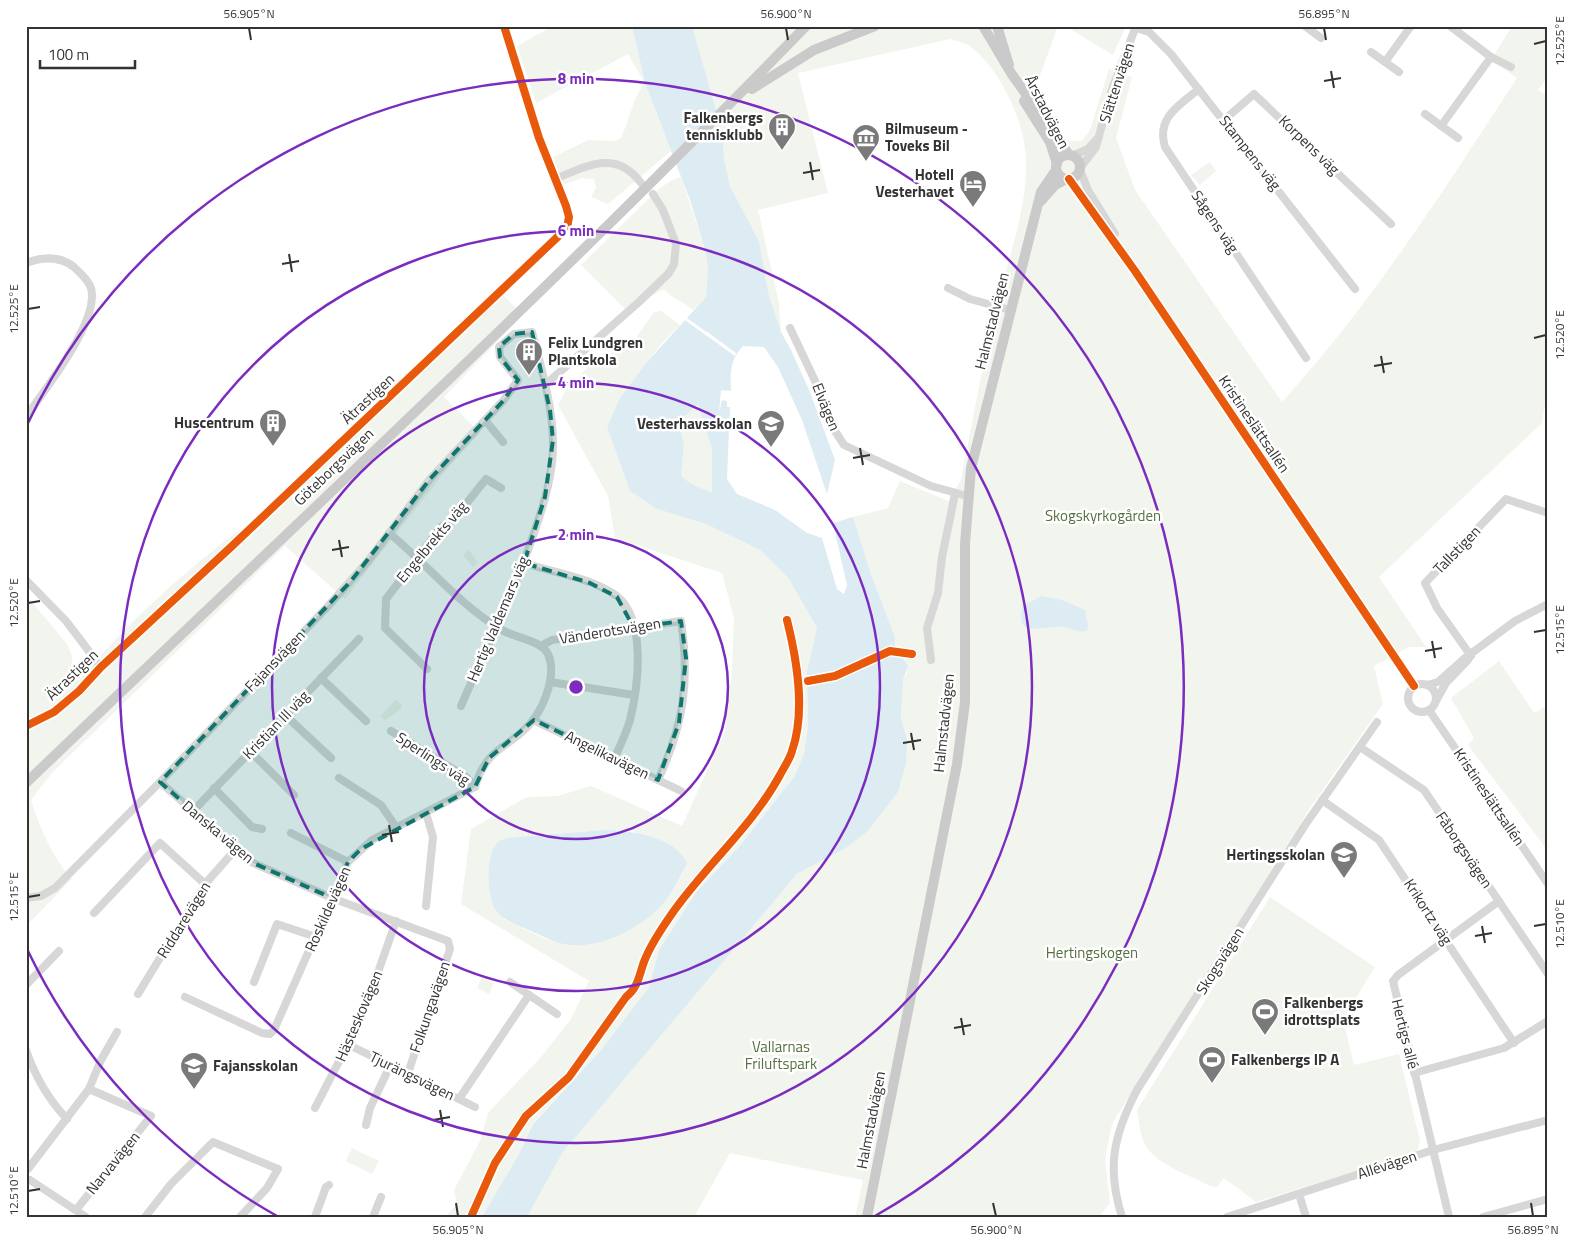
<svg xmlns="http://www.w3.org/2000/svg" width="1574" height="1243" viewBox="0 0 1574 1243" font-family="'Titillium Web',sans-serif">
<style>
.green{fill:#f1f5ed;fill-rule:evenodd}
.water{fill:#ddebf3;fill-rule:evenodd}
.pier{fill:#fff}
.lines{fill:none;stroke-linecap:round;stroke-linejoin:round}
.minor{stroke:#d7d7d7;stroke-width:8}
.major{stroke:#cacaca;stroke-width:10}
.cycleway-casing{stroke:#fff;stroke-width:11}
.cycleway{stroke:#e8590c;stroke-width:8}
.marked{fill:#0f766e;fill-opacity:0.2;stroke:#0f766e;stroke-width:4;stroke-dasharray:10 6;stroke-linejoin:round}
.ticks{fill:none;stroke:#333;stroke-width:2}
.ring{fill:none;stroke:#7b2cbf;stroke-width:2.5}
.labels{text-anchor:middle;stroke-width:5;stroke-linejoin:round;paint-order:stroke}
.street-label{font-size:15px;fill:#333;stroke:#fff}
.poi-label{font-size:15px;font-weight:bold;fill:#333;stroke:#fff;text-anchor:end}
.park-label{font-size:15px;fill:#56703f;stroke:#fff}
.centre{fill:#7b2cbf;stroke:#fff;stroke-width:2.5}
.ring-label{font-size:15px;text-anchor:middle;font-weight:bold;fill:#7b2cbf;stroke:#fff;stroke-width:5;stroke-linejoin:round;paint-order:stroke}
.neatline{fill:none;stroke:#333;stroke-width:2}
.ticks-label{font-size:12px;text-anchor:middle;fill:#333}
</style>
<rect width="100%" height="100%" fill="#fff"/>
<g class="green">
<path d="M553 26H632L645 83 671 151 608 204 591 197 596 188 594 179 581 178 563 185 553 157 588 140 614 141 621 138C629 122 634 95 645 83L628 54 536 103 517 46Z"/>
<path d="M692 26H1058L1032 97 1059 133 1069 141H1082L1090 130 1109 69 1132 77 1116 138 1135 190 1282 402C1372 303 1444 190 1517 78L1491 60 1512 26H1548V77L1538 90 1548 96V397H1546L1542 423 1379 577 1426 647H1409L1374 666 1383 704 1310 808 1112 1124 1105 1160 1110 1203 1099 1217H855L863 1180 730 1153 694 1217H527L563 1152 797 874 846 848 868 831 898 792 904 730 901 718 903 680 907 673 905 660 895 646V637L871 574 853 517 888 508 900 481 948 501 961 480C972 424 982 368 995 312 1006 265 1028 209 1026 160 1025 123 1001 70 971 47 966 43 956 41 950 39L798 73 828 193 758 210 779 303 781 332 769 296 759 241 730 186 724 158 723 134Z"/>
<path d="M1065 26H1126L1113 55Z"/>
<path d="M1210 162 1216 171 1200 185 1191 175Z"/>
<path d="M681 177 705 249 708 267 706 297 693 310C682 300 675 301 664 289L626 310 581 265 659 189 672 180Z"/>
<path d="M502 294 523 315 444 397 480 433 447 469 348 595 345 599 285 546 52 773 31 800C40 828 52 857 72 879L26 926V595L67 644 72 656V675L79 681C127 622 191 565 252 521Z"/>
<path d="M661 311 680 325 661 344 620 398 607 427 630 491 657 509 706 524 760 550 789 579 817 628 807 671 808 726 804 754 794 777 739 847 697 891 659 950 649 987 602 1049 533 1123 519 1154 482 1217H445L457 1204 454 1190 480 1141 488 1113 542 1056 571 1019 589 981 461 904 471 829 527 797 558 796 591 786 682 826 725 731 732 670 734 618 722 573 615 538 608 496 558 405 566 390 591 364 634 341 654 312ZM602 830 633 831 687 864C679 879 672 895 660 906 639 928 599 949 568 945 546 942 524 928 504 919L495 845 507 838Z"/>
<path d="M698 403 712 449 713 492C700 488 689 486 681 475L684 444 678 422Z"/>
<path d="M469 550 478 563 473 567 463 555Z"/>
<path d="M1499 661 1534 713 1548 705V851L1468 745 1474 738 1451 698Z"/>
<path d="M396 700 402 705 401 709 385 720 380 716Z"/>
<path d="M1270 897 1375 967 1343 1019 1354 1065 1399 1054 1420 1141 1417 1152 1256 1202 1224 1178 1217 1187 1210 1186C1190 1175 1160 1166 1147 1148 1140 1137 1139 1123 1137 1110Z"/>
<path d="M482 977 494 983 489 994 477 988Z"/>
<path d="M352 1148 379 1161 372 1174 346 1161Z"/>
</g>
<g class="water">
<path d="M632 26H692L723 134 724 158 730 186 759 241 769 296 781 332 791 350 810 392 835 460 827 494 802 420 778 367 764 347 743 346C730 360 730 372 731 391L721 390 719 413 722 400 727 401V407H730L727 479 737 494 775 510 807 533 822 538 837 589 844 594 847 585 833 523 853 517 871 574 895 637V646L908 666 903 680 901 718 907 740 906 763 898 792 868 831 846 848 797 874 563 1152 527 1217H482L519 1154 533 1124 602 1049 649 987 659 950 697 891 739 847 794 777 804 754 808 726 807 671 817 628 789 579 760 550 706 524 657 509 630 491 607 427 620 398 647 362 706 297 708 267 705 249 690 200 645 83ZM698 404 712 449V492C700 488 689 485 681 475L684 444 678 422Z"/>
<path d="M1041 596 1062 600 1085 610 1088 626 1087 631C1076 633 1072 628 1063 627 1050 626 1038 631 1025 627L1021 621 1022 607Z"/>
<path d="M602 830C628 830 677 836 687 864 679 878 672 894 661 906 640 928 600 949 569 945 556 944 545 937 533 932 520 926 503 921 495 909 487 895 486 859 495 846 497 841 503 840 507 838Z"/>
</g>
<path class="pier" d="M684 316 705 331 704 333 706 331 736 353 735 356 682 318Z"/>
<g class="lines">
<g class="minor">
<path d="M1305 26 1321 38"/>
<path d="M1450 26 1491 57 1511 67"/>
<path d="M1136 28 1149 32 1171 54 1355 289"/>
<path d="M1371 52 1399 72"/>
<path d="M1385 62 1411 26"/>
<path d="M1199 89C1179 105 1156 118 1165 147L1306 358"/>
<path d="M1425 114 1458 138"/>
<path d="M1224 120 1254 94 1391 224"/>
<path d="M1441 126 1491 57"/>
<path d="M1072 156 1088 149 1097 139"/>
<path d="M1080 168 1096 147 1111 92 1136 26"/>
<path d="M1080 170 1088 190 1115 234"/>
<path d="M555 179C587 166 616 149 641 183"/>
<path d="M1069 179 1135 271 1414 686"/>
<path d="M26 263C42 257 60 256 74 267 80 273 88 279 91 288 100 321 45 389 26 417"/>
<path d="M948 288 970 299 1010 310"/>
<path d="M790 328 816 383 835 431 844 445 931 486 967 496"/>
<path d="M545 385 640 301 669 273 674 264 676 244 663 210 653 194"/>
<path d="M389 533C427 564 459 605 502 630 515 638 541 640 548 654 557 674 545 703 534 719 513 748 487 744 475 787"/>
<path d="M524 563C553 572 592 578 617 596 647 620 638 688 630 720 626 734 620 746 614 759"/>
<path d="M26 580 66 621 101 667"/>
<path d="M541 646 552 640 681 621C690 681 684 724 658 780"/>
<path d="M1471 656 1437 608 1425 583 1506 499 1548 513"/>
<path d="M931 660 927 628 938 593 942 557 955 494"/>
<path d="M427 669 385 628 386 599 441 527 454 519 486 479 501 488"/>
<path d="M321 678 366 721"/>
<path d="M550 682 634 695"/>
<circle cx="1422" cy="698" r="14"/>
<path d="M1427 685 1438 682 1465 658 1515 621 1548 604"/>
<path d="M1436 701 1446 683 1468 660"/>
<path d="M461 706C486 648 514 593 534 533 544 504 554 472 553 440 552 403 541 367 532 332L514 334 499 347 500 357 518 380 503 401 485 420"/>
<path d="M1429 710 1548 884"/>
<path d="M285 715 331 758"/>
<path d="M533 720 681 791"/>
<path d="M26 726 54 712 79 691 101 667 231 547 567 228 569 217 566 206 539 138 504 26"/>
<path d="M391 731 466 777 475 787"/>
<path d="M1360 747 1424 790 1548 974"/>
<path d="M250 751 294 795"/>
<path d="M339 778 381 805 396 827"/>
<path d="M160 782 251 862 332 898 448 941 450 949 408 1073"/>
<path d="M214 788 252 827 262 829"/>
<path d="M1322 800 1379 840 1514 1043"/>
<path d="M193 811 359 639"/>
<path d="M291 833 348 862"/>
<path d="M26 898 41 896 55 888 160 782 330 604 368 561 430 479 485 420 503 442"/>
<path d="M426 906 433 837 426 813"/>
<path d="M94 913 160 843 205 884"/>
<path d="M254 982 277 924 316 937"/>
<path d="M510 982 557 1014"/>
<path d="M26 985 59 951"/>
<path d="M138 994 205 884 235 850"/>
<path d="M185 997 262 1033 270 1034 274 1030 348 862 372 840 475 787"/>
<path d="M349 1045 475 1107"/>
<path d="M26 1050C35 1076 48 1099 67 1119"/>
<path d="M1414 1073 1504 1048 1548 1021"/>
<path d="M459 1099 529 995"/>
<path d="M315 1108 363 1015 396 921"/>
<path d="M366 1125 370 1108 390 1066"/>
<path d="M28 1169 89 1089 101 1060 117 1032"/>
<path d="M30 1180 86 1217"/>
<path d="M1299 1194 1306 1217"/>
<path d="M76 1210 151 1116 89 1089"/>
<path d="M145 1217 171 1184 213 1142 278 1169 267 1188 240 1217"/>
<path d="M315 1217 326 1187 329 1185"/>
<path d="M373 1217 381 1197"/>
<path d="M1122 1217C1106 1167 1114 1134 1137 1090L1305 825 1377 722"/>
<path d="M1227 1217 1433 1150 1548 1120"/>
<path d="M1449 1217 1393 981 1398 975 1499 901"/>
<path d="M1483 1217 1548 1199"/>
</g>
<g class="major">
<path d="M983 26 1011 73 1069 155"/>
<path d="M997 26 1009 65"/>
<path d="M752 89 814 50 875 26"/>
<path d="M1024 101 1050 142 1057 164"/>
<circle cx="1068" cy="167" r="12"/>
<path d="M1041 201 1055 185 1066 179"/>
<path d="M26 783C287 532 554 286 806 26"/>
<path d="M867 1217 957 764 965 702V544L971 468 1041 192 1056 170"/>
</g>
<defs>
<g id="cycleway">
<path d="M1069 179 1135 271 1414 686"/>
<path d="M808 681 835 676 890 651 912 654"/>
<path d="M26 726 54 712 79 691 101 667 231 547 567 228 569 217 566 206 539 138 504 26"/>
<path d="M471 1217 495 1163 526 1116 569 1077 626 997C640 986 639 972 646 957 652 943 662 928 671 915 705 866 751 828 780 775 784 767 790 759 792 751 806 711 797 660 787 620"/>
</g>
</defs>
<use href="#cycleway" class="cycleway-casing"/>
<use href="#cycleway" class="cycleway"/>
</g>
<path class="marked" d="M532 332 550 410 553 440 545 497 524 563 590 583 617 597 634 628 681 621 686 658 679 723 658 780 534 720 489 758 475 787 361 849 348 862 332 898 251 862 160 782 351 581 430 479 503 401 518 380 500 357 499 347 514 334Z"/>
<path class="ticks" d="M249 28 251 40M786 28 788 40M1324 28 1326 40M1534 44 1546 41M1331 71 1334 88M1324 81 1341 78M810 162 813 180M803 173 820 170M289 254 292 272M282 264 299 261M28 309 40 307M1534 338 1546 335M1381 356 1384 373M1374 366 1392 363M860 448 863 465M853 458 870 455M339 540 342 557M332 550 349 547M28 603 40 601M1534 632 1546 630M1432 641 1435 658M1425 651 1442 648M911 733 914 750M903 743 921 740M389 825 392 842M382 835 399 832M28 897 40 895M1482 926 1485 943M1534 926 1546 924M1475 936 1492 933M961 1018 964 1035M954 1028 971 1025M440 1110 443 1127M433 1120 450 1117M28 1191 40 1189M456 1203 458 1216M993 1203 996 1216M1531 1203 1533 1216"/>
<g class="ring">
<circle cx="576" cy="687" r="152"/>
<circle cx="576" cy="687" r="304"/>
<circle cx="576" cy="687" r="456"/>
<path d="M277 1216A608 608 0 0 1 27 949M27 425A608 608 0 1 1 875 1216"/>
</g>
<defs>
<symbol id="building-pin" viewBox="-11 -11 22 30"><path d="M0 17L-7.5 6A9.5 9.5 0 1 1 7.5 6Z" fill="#7a7a7a" stroke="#fff"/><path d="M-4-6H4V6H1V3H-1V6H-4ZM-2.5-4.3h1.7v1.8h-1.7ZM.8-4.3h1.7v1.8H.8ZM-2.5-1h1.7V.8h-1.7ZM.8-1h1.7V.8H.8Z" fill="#fff"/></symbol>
<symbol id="museum-pin" viewBox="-11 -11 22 30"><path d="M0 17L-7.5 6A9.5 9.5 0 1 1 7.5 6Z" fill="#7a7a7a" stroke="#fff"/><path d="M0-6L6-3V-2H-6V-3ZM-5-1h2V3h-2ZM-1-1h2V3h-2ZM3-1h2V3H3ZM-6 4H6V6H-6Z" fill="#fff"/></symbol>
<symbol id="hotel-pin" viewBox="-11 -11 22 30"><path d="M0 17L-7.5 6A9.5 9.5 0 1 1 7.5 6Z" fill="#7a7a7a" stroke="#fff"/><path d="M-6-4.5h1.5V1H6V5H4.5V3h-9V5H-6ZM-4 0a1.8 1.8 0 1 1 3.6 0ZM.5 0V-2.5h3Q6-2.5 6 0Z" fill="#fff"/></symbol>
<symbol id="school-pin" viewBox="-11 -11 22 30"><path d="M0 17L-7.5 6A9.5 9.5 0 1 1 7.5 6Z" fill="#7a7a7a" stroke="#fff"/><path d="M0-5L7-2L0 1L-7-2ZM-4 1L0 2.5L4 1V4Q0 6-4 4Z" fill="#fff"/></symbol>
<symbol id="stadium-pin" viewBox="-11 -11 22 30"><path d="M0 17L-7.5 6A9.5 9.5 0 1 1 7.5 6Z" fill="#7a7a7a" stroke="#fff"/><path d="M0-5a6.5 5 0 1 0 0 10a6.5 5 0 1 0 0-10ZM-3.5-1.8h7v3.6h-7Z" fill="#fff"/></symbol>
</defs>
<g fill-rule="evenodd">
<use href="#building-pin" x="766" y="111" width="32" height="43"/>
<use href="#museum-pin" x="850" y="122" width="32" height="43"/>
<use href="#hotel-pin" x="957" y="168" width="32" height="43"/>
<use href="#building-pin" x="513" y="336" width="32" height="43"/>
<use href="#building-pin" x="257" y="407" width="32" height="43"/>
<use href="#school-pin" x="755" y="408" width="32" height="43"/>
<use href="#school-pin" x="1328" y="839" width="32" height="43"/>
<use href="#stadium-pin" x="1249" y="996" width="32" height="43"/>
<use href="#stadium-pin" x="1196" y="1044" width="32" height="43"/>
<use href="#school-pin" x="178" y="1050" width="32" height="43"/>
</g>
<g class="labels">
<g class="street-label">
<text transform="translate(1117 83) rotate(-72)" y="5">Slättenvägen</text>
<text transform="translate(1047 112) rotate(63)" y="5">Årstadvägen</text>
<text transform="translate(1309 145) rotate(44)" y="5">Korpens väg</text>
<text transform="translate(1250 153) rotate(52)" y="5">Stampens väg</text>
<text transform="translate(1215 222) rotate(56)" y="5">Sågens väg</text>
<text transform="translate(992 321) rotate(-76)" y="5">Halmstadvägen</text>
<text transform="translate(368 399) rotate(-43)" y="5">Ätrastigen</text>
<text transform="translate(826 407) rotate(68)" y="5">Elvägen</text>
<text transform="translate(1254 424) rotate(56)" y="5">Kristineslättsallén</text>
<text transform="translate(334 467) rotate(-44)" y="5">Göteborgsvägen</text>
<text transform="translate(432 542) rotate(-50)" y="5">Engelbrekts väg</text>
<text transform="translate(1457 550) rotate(-46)" y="5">Tallstigen</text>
<text transform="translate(498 619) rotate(-67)" y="5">Hertig Valdemars väg</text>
<text transform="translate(610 631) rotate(-9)" y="5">Vänderotsvägen</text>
<text transform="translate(275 661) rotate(-46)" y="5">Fajansvägen</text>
<text transform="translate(72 675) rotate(-44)" y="5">Ätrastigen</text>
<text transform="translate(944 723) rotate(-84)" y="5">Halmstadvägen</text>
<text transform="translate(276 725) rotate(-46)" y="5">Kristian III väg</text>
<text transform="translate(607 755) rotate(26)" y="5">Angelikavägen</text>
<text transform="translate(433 759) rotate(33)" y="5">Sperlings väg</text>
<text transform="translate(1489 797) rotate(56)" y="5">Kristineslättsallén</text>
<text transform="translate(218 832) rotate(40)" y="5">Danska vägen</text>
<text transform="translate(1464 850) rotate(56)" y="5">Fåborgsvägen</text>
<text transform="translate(328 909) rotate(-66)" y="5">Roskildevägen</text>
<text transform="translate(1428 912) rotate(57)" y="5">Krikortz väg</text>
<text transform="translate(184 920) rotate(-58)" y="5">Riddarevägen</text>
<text transform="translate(1220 961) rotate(-58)" y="5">Skogsvägen</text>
<text transform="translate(430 1007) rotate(-71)" y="5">Folkungavägen</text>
<text transform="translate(359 1016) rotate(-67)" y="5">Hästeskovägen</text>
<text transform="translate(1405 1034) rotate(76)" y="5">Hertigs allé</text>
<text transform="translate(412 1076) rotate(26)" y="5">Tjurängsvägen</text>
<text transform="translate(871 1120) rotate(-79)" y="5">Halmstadvägen</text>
<text transform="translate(113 1163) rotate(-51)" y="5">Narvavägen</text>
<text transform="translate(1387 1165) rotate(-18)" y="5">Allévägen</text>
</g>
<g class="poi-label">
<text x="763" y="123">Falkenbergs<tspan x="763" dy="17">tennisklubb</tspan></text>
<text x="885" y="134" text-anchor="start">Bilmuseum -<tspan x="885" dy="17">Toveks Bil</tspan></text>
<text x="954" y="180">Hotell<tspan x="954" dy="17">Vesterhavet</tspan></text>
<text x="548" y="348" text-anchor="start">Felix Lundgren<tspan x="548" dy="17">Plantskola</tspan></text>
<text x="254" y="428">Huscentrum</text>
<text x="752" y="429">Vesterhavsskolan</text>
<text x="1325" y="860">Hertingsskolan</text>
<text x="1284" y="1008" text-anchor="start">Falkenbergs<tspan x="1284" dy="17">idrottsplats</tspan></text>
<text x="1231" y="1065" text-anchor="start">Falkenbergs IP A</text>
<text x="213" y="1071" text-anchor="start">Fajansskolan</text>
</g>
<g class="park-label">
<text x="1103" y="521">Skogskyrkogården</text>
<text x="1092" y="958">Hertingskogen</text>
<text x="781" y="1052">Vallarnas<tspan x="781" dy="17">Friluftspark</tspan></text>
</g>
</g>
<circle cx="576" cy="687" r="8" class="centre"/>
<g class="ring-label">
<text x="576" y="84">8 min</text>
<text x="576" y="236">6 min</text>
<text x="576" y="388">4 min</text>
<text x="576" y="540">2 min</text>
</g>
<rect width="1574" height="1243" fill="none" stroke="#ffffff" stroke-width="55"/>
<path d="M40 60v8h95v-8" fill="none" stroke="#333333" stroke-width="2.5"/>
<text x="48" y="60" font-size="15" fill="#333333" stroke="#ffffff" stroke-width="4" paint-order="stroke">100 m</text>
<rect x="28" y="28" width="1518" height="1188" class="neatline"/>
<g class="ticks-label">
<text x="249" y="18">56.905°N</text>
<text x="786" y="18">56.900°N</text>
<text x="1324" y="18">56.895°N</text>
<text transform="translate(1560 41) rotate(-90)" y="4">12.525°E</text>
<text transform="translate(14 309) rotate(-90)" y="4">12.525°E</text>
<text transform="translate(1560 335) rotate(-90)" y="4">12.520°E</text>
<text transform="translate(14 603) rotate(-90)" y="4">12.520°E</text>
<text transform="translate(1560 630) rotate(-90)" y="4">12.515°E</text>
<text transform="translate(14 897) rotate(-90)" y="4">12.515°E</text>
<text transform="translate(1560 924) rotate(-90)" y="4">12.510°E</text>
<text transform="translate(14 1191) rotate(-90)" y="4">12.510°E</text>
<text x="458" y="1234">56.905°N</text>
<text x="996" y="1234">56.900°N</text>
<text x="1533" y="1234">56.895°N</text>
</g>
</svg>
